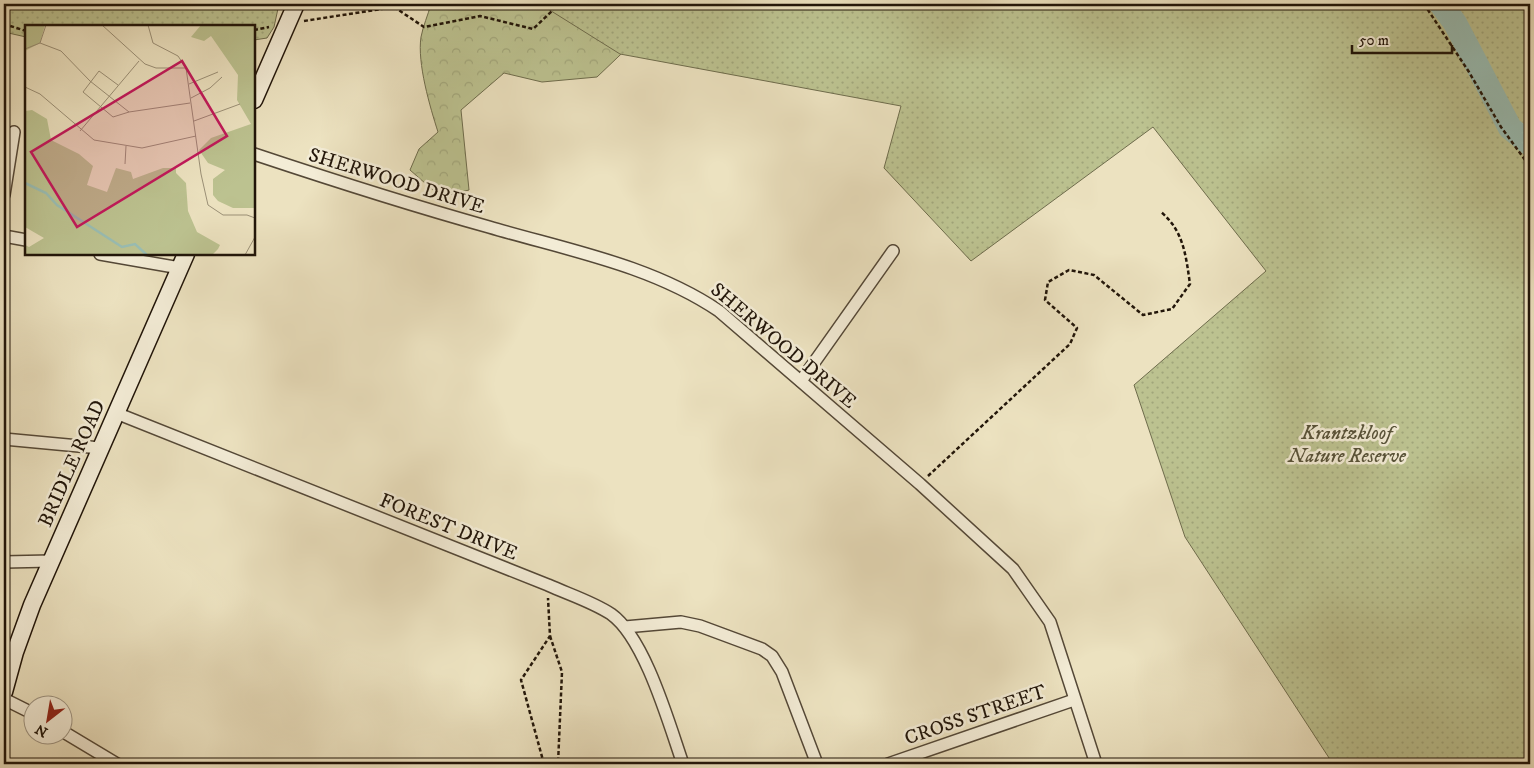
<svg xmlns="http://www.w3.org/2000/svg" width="1534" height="768" viewBox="0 0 1534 768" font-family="'IM FELL DW Pica',serif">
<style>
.forest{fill:url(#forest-crowns);stroke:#6e6c4c}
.park{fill:url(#park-dots);stroke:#6e6c4c}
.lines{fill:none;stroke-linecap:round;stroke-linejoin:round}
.river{stroke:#99bdb3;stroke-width:24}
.minor-casing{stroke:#544837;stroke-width:14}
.secondary-casing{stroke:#211509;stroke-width:19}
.path{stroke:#211509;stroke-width:2.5;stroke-dasharray:4 2.5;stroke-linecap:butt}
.minor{stroke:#f3ecd6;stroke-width:11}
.secondary{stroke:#f3ecd6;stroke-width:16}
.labels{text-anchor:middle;stroke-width:5;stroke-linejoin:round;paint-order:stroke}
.street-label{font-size:20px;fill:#211509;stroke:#f3ecd6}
.park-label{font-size:20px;font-style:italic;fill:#575238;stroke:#f3ecd6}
.inset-river{fill:none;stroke:#99bdb3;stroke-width:2.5}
.inset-road{fill:none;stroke:#9b9077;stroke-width:1}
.view{fill:#c2185b;fill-opacity:0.15;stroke:#c2185b;stroke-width:2.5}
.inset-edge{fill:none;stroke:#211509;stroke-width:2.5}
</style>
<defs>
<pattern id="forest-crowns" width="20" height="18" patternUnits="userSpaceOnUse" patternTransform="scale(1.25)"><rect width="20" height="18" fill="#bcc290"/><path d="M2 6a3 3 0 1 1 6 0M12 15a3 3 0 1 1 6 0" fill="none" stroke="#a1a67b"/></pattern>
<pattern id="park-dots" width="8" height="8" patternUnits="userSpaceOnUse" patternTransform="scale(1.25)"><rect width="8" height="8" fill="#bcc290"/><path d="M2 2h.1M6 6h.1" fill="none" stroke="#a1a67b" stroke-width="1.8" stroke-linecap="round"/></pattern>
</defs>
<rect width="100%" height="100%" fill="#ece2c0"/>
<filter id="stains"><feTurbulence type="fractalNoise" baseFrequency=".004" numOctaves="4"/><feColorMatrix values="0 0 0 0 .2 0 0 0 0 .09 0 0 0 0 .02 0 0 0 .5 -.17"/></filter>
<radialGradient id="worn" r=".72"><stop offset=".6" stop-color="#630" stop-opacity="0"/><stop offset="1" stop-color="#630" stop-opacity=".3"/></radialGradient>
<path class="forest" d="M431 4H653L639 37 597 77 542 82 504 73 461 110 469 190 441 197 410 170 419 149 438 132C430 107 417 63 421 37 423 26 428 15 431 4Z"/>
<g class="park">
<path d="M4 4H279L274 27 267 38 254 40V26H26V37L4 32Z"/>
<path d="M540 4H1530V764H1333L1185 537 1134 385 1266 271 1153 127 971 261 884 168 901 106 620 54Z"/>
</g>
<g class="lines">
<path class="river" d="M1441 4 1455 23 1510 128 1530 144"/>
<defs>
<g id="minor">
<path d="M254 154C332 180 410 205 489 227 567 250 651 265 719 311L920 484 1013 569 1050 622 1096 764"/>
<path d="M4 195 14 132"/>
<path d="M4 236 26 240"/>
<path d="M100 254 180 268"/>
<path d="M801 381 893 251"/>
<path d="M116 413 548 585C568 594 593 602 611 614 645 638 669 724 683 764"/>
<path d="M4 439 100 448"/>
<path d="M4 562 51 561"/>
<path d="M625 627 681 622 700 626 762 649 772 656 782 672 817 764"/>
<path d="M4 699 32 713"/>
<path d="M62 731 117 764"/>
<path d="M888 764 1074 700"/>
</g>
<g id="secondary">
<path d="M254 100 296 4"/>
<path d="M4 692 15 652 32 605 186 254"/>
</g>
</defs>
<use href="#minor" class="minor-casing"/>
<use href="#secondary" class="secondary-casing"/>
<g class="path">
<path d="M1424 4 1469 72 1501 127 1528 164 1530 178"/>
<path d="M304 21 394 7 424 27 480 16 533 29 552 11 556 4"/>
<path d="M4 24 26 31"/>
<path d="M254 30 269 27"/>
<path d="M928 476 1070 344 1077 328 1045 300 1048 282 1069 270 1094 275 1143 315 1172 309 1190 284C1186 257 1184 231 1161 212"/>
<path d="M550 636 562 672 558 764"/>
<path d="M544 764 521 680 550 636 548 598"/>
</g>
<use href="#minor" class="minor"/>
<use href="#secondary" class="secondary"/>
</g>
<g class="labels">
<g class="street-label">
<text transform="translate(397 180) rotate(17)" y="7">SHERWOOD DRIVE</text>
<text transform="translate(784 345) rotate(40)" y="7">SHERWOOD DRIVE</text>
<text transform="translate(71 463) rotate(-66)" y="7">BRIDLE ROAD</text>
<text transform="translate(449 526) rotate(22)" y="7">FOREST DRIVE</text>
<text transform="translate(975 714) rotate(-19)" y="7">CROSS STREET</text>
</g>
<g class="park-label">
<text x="1347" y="439">Krantzkloof<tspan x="1347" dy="23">Nature Reserve</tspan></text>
</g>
</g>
<g transform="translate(25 25)">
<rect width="230" height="230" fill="#ece2c0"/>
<path d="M0 0H20L15 18 0 26Z" fill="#bcc290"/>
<path d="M176 0H230V183H208L193 176 188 170V154L200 145 183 138 174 125 186 113 226 99 212 75 213 50 186 11 179 16 166 12ZM7 85 22 94 26 115 54 129 68 141 62 160 82 167 91 143 106 147 108 154 138 143H151V148L161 158 163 186 172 207 195 220 193 224 187 230H0V220L4 222 19 213 0 202V86Z" fill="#bcc290"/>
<path class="inset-river" d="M0 158 21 168 32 180 97 222 110 219 122 230"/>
<path class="inset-road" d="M77 0 120 39 131 43H161M123 0 128 18 153 31 161 43 176 149 183 180 198 190H222L230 193M15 18 21 0M0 24 15 18 36 26 65 56 104 87 165 78M164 59 193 47M93 60 74 46 58 67 88 92 104 87M0 62 15 69 69 115 117 123 171 111M166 73 185 63 197 52M169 96 215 79M55 106 114 36M100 139 101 121M220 230 230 212"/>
<path class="view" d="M157 36 202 111 52 202 6 127Z"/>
<rect width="230" height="230" class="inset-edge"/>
</g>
<rect width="1534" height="768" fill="none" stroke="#ece2c0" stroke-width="20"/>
<rect x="5" y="5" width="1524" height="758" fill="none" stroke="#211509" stroke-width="2.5"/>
<rect x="10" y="10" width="1514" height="748" fill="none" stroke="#211509"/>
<g transform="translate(48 720) rotate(211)"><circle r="24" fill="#f3ecd6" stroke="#9f9684"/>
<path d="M0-4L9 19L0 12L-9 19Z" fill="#8f2418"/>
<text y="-8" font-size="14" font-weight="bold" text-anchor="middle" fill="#211509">N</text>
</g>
<path d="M1352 45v8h100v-8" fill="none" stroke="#211509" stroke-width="2.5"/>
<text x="1359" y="45" font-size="15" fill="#211509" stroke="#f3ecd6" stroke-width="4" paint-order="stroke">50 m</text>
<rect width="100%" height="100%" filter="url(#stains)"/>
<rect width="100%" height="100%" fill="url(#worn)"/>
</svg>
